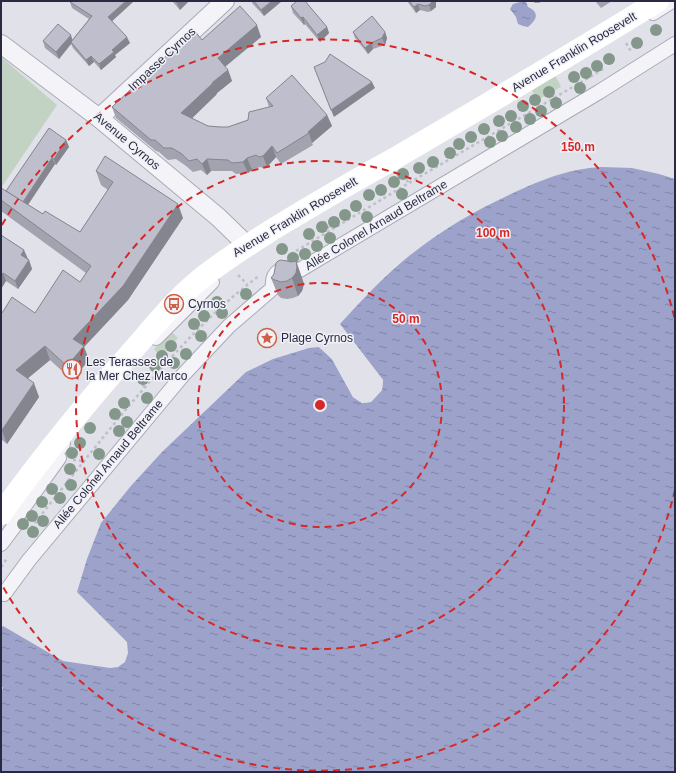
<svg xmlns="http://www.w3.org/2000/svg" width="676" height="773" viewBox="0 0 676 773" font-family="Helvetica,sans-serif">
<style>
.green{fill:#c2d3c3}
.water{fill:url(#water-ripples)}
.pier{fill:#e1e1ea}
.lines{fill:none;stroke-linecap:round;stroke-linejoin:round}
.pedestrian-casing{stroke:#aaaab7;stroke-width:16}
.minor-casing{stroke:#aaaab7;stroke-width:20}
.path{stroke:#bebfc8;stroke-width:2.5;stroke-dasharray:3 3;stroke-linecap:butt}
.pedestrian{stroke:#f3f3f8;stroke-width:14}
.minor{stroke:#f3f3f8;stroke-width:18}
.secondary{stroke:#fff;stroke-width:22}
.tree{fill:#83988a}
.wall{fill:#a3a3af}
.shaded-wall{fill:#85858f}
.building{fill:#bebecc;stroke:#85858f}
.ring{fill:none;stroke:#d62828;stroke-width:2;stroke-dasharray:7 5}
.labels{text-anchor:middle;stroke-width:3;stroke-linejoin:round;paint-order:stroke}
.street-label{font-size:12px;fill:#292a41;stroke:#f0f1f7}
.poi-label{font-size:12px;fill:#292a41;stroke:#f0f1f7;text-anchor:start}
.centre{fill:#d62828;stroke:#f0f1f7;stroke-width:2}
.ring-label{font-size:12px;text-anchor:middle;font-weight:bold;fill:#d62828;stroke:#f0f1f7;stroke-width:3;stroke-linejoin:round;paint-order:stroke}
</style>
<defs>
<pattern id="water-ripples" width="26" height="14" patternUnits="userSpaceOnUse"><rect width="26" height="14" fill="#9ca2ca"/><path d="M2 4q2-2 4 0t4 0M15 11q2-2 4 0t4 0" fill="none" stroke="#7f84a6"/></pattern>
</defs>
<rect width="100%" height="100%" fill="#e1e1ea"/>
<g class="green">
<path d="M1 57 57 105 1 188Z"/>
<path d="M555 75 561 87 537 100 531 88Z"/>
<path d="M172 332 178 338 160 356 154 349Z"/>
</g>
<g class="water">
<path d="M523 1 526 2 528 7C539 12 538 19 528 27L523 26 518 24 516 17 510 9 513 4Z"/>
<path d="M602 167 632 168 659 174 675 179V772H1V696L3 687H1V628L3 626 63 661 110 668 118 667 125 662 128 653 127 642 77 592 87 559 101 523 130 487 162 452 246 372 273 359 309 348 319 347 332 359 353 397 362 403 371 402 382 390 383 380 340 324C362 300 384 276 409 256 441 230 476 210 513 193 544 179 567 169 602 167Z"/>
</g>
<path class="pier" d="M339 323 383 380 382 390 371 402 362 403 353 397 332 359 319 347V345L333 358 355 396 362 401 370 400 380 389 381 380 339 325Z"/>
<g class="lines">
<defs>
<g id="pedestrian">
<path d="M653 13 672 1"/>
<path d="M156 338 212 282"/>
<path d="M1 544 16 524 13 522 59 458 54 455 63 444"/>
<path d="M1 592 4 594 29 560 183 375 229 326 273 288C271 272 283 264 298 271L599 92 675 44"/>
</g>
<g id="minor">
<path d="M1 44 99 118 218 217 247 245"/>
<path d="M99 118 225 1"/>
</g>
</defs>
<use href="#pedestrian" class="pedestrian-casing"/>
<use href="#minor" class="minor-casing"/>
<g class="path">
<path d="M626 43 632 53"/>
<path d="M403 175 409 183"/>
<path d="M324 221 330 230"/>
<path d="M291 254 409 183 605 68"/>
<path d="M238 275 247 284"/>
<path d="M133 377 145 387"/>
<path d="M73 460 83 461"/>
<path d="M31 528C63 487 95 447 128 407 168 360 209 313 259 276"/>
<path d="M1 567 8 557"/>
</g>
<use href="#pedestrian" class="pedestrian"/>
<use href="#minor" class="minor"/>
<path class="secondary" d="M1 514C42 457 87 402 134 349 154 326 174 301 198 281 222 261 248 245 275 228 313 205 352 182 392 160 481 108 570 56 658 1"/>
</g>
<g class="tree">
<circle cx="656" cy="30" r="6"/>
<circle cx="637" cy="43" r="6"/>
<circle cx="609" cy="59" r="6"/>
<circle cx="597" cy="66" r="6"/>
<circle cx="586" cy="73" r="6"/>
<circle cx="574" cy="77" r="6"/>
<circle cx="580" cy="88" r="6"/>
<circle cx="549" cy="92" r="6"/>
<circle cx="535" cy="100" r="6"/>
<circle cx="556" cy="103" r="6"/>
<circle cx="523" cy="106" r="6"/>
<circle cx="541" cy="111" r="6"/>
<circle cx="511" cy="116" r="6"/>
<circle cx="530" cy="119" r="6"/>
<circle cx="499" cy="121" r="6"/>
<circle cx="516" cy="127" r="6"/>
<circle cx="484" cy="129" r="6"/>
<circle cx="502" cy="136" r="6"/>
<circle cx="471" cy="137" r="6"/>
<circle cx="490" cy="142" r="6"/>
<circle cx="459" cy="144" r="6"/>
<circle cx="450" cy="153" r="6"/>
<circle cx="433" cy="162" r="6"/>
<circle cx="419" cy="168" r="6"/>
<circle cx="403" cy="174" r="6"/>
<circle cx="394" cy="182" r="6"/>
<circle cx="381" cy="190" r="6"/>
<circle cx="402" cy="194" r="6"/>
<circle cx="369" cy="195" r="6"/>
<circle cx="356" cy="206" r="6"/>
<circle cx="345" cy="215" r="6"/>
<circle cx="367" cy="217" r="6"/>
<circle cx="334" cy="222" r="6"/>
<circle cx="322" cy="227" r="6"/>
<circle cx="309" cy="234" r="6"/>
<circle cx="330" cy="238" r="6"/>
<circle cx="317" cy="246" r="6"/>
<circle cx="282" cy="249" r="6"/>
<circle cx="305" cy="254" r="6"/>
<circle cx="293" cy="258" r="6"/>
<circle cx="246" cy="294" r="6"/>
<circle cx="217" cy="302" r="6"/>
<circle cx="222" cy="313" r="6"/>
<circle cx="204" cy="316" r="6"/>
<circle cx="194" cy="324" r="6"/>
<circle cx="201" cy="336" r="6"/>
<circle cx="171" cy="346" r="6"/>
<circle cx="186" cy="354" r="6"/>
<circle cx="162" cy="356" r="6"/>
<circle cx="174" cy="363" r="6"/>
<circle cx="155" cy="366" r="6"/>
<circle cx="143" cy="379" r="6"/>
<circle cx="147" cy="398" r="6"/>
<circle cx="124" cy="403" r="6"/>
<circle cx="115" cy="414" r="6"/>
<circle cx="127" cy="422" r="6"/>
<circle cx="90" cy="428" r="6"/>
<circle cx="119" cy="431" r="6"/>
<circle cx="80" cy="443" r="6"/>
<circle cx="72" cy="453" r="6"/>
<circle cx="99" cy="454" r="6"/>
<circle cx="70" cy="469" r="6"/>
<circle cx="71" cy="485" r="6"/>
<circle cx="52" cy="489" r="6"/>
<circle cx="60" cy="498" r="6"/>
<circle cx="42" cy="502" r="6"/>
<circle cx="32" cy="516" r="6"/>
<circle cx="43" cy="521" r="6"/>
<circle cx="23" cy="524" r="6"/>
<circle cx="33" cy="532" r="6"/>
</g>
<g class="wall">
<path d="M71 1H134L112 21 130 43 115 55 116 57 101 70 94 62 89 66 73 48 71 44 59 59 45 48 43 41 72 40 89 19 72 8 70 2Z"/>
<path d="M172 1H189L180 10Z"/>
<path d="M252 1H282L264 16 252 3Z"/>
<path d="M407 1H436V7L431 11 428 12 420 10 416 13Z"/>
<path d="M532 1H543L539 3H535Z"/>
<path d="M595 1H612L601 8Z"/>
<path d="M291 6 327 27 329 33 320 42 305 24 304 25 293 13Z"/>
<path d="M353 32H385L387 38 385 45 373 49 368 54 355 38Z"/>
<path d="M261 37 225 67 228 70 232 81 217 93 216 95 192 118 208 126 220 127H228L248 120 269 107 266 98 327 115 332 126 312 143 313 145 281 164 276 157 267 167 263 168 260 167 252 170 248 173 236 174 232 171H211L207 175 201 170 193 172 186 166 176 159 168 160 159 152 156 151 116 118 112 107 202 40Z"/>
<path d="M66 140 69 147 56 165 55 164 28 205 43 214 80 232 108 190 101 185 96 171 183 218 128 300 84 347 89 360 72 380 50 360 28 378 39 397 7 444 1 439V314L35 313 80 282 86 273 1 211V188L6 191Z"/>
<path d="M1 235 29 260 32 269 18 289 6 281 1 289Z"/>
<path d="M296 261 302 278 304 284 302 291 298 296 293 298 287 299 281 298 278 295 271 278 292 262Z"/>
</g>
<g class="shaded-wall">
<path d="M126 1H134L110 23 108 17Z"/>
<path d="M180 1H189L180 10 177 3Z"/>
<path d="M272 1H282L264 16 261 10Z"/>
<path d="M433 1H436V7L431 11 429 5Z"/>
<path d="M418 4 420 10 416 13 414 7Z"/>
<path d="M303 17 305 24 304 25 301 18Z"/>
<path d="M257 25 261 37 222 69 218 58Z"/>
<path d="M327 27 329 33 320 42 317 35Z"/>
<path d="M385 32 387 38 385 45 382 38Z"/>
<path d="M71 35 73 42H71V44L59 59 56 52Z"/>
<path d="M127 37 130 43 115 55 116 57 101 70 99 64 112 50Z"/>
<path d="M371 43 373 49 368 54 365 48Z"/>
<path d="M91 56 94 62 89 66 86 60Z"/>
<path d="M228 70 232 81 217 93 216 95 185 125 181 113 213 82Z"/>
<path d="M372 82 375 88 334 117 331 110Z"/>
<path d="M327 115 332 126 312 143 309 133 308 132Z"/>
<path d="M66 140 69 147 56 165 54 159Z"/>
<path d="M272 146 276 157 267 167 263 156Z"/>
<path d="M52 158 55 164 25 209 23 203Z"/>
<path d="M247 158 252 170 248 173 243 162Z"/>
<path d="M207 159 211 171 207 175 202 164Z"/>
<path d="M178 204 183 218 128 300 84 347 89 360 72 380 67 366 73 339Z"/>
<path d="M24 250 28 259 21 255Z"/>
<path d="M29 260 32 269 18 289 15 281Z"/>
<path d="M296 261 302 278 304 284 302 291 298 296 292 278Z"/>
<path d="M3 273 6 281 1 289V276Z"/>
<path d="M45 346 50 360 21 384 16 370Z"/>
<path d="M34 383 39 397 7 444 2 430Z"/>
</g>
<g class="building">
<path d="M71 1H126L108 17 127 37 112 50 114 52 99 64 91 56 86 60 71 42 92 16 70 2Z"/>
<path d="M175 1H180L177 3Z"/>
<path d="M254 1H272L261 10Z"/>
<path d="M297 1H305L327 27 317 35 303 17 301 18 291 6Z"/>
<path d="M409 1H433L429 5 425 6 418 4 414 7Z"/>
<path d="M240 6 257 25 218 58 228 70 213 82 212 84 181 113 208 126 220 127H228L248 120 249 112 273 106 266 98 292 75 327 115 308 132 309 133 277 153 272 146 263 156 259 157 256 155 247 158 243 162 232 163 228 160 207 159 202 164 197 159 189 161 182 154 172 148H164L155 140H151L112 107 194 30 202 40Z"/>
<path d="M372 16 385 32 382 38 371 43 365 48 353 32Z"/>
<path d="M58 24 71 35 56 52 43 41Z"/>
<path d="M330 54 372 82 331 110 314 67 325 62Z"/>
<path d="M49 128 66 140 54 159 52 158 23 202 6 191Z"/>
<path d="M105 156 178 204 123 286 73 339 84 346 67 366 45 346 16 370 34 383 2 430 1 429V314L4 310 12 297 35 313 63 270 80 282 91 266 1 200V188L43 214 45 211 80 232 113 182 96 171Z"/>
<path d="M1 235 24 250 21 255 29 260 15 281 3 273 1 276Z"/>
<path d="M281 260 292 262 296 261 297 267 296 273 292 278 287 281 281 282 275 280 271 278 274 274 276 263 278 261Z"/>
</g>
<g class="ring">
<circle cx="320" cy="405" r="122"/>
<circle cx="320" cy="405" r="244"/>
<path d="M675 490A365 365 0 0 1 2 585M2 225A365 365 0 0 1 675 320"/>
</g>
<defs>
<symbol id="bus-ring" viewBox="-11 -11 22 22"><circle r="9.5" fill="#f0f1f7" stroke="#cf5f45" stroke-width="1.5"/><path d="M-5-6H5V4H4V6H2V4H-2V6H-4V4H-5ZM-3.5-4V0h7V-4ZM-3.5 1.2v1.5H-2V1.2ZM2 1.2v1.5H3.5V1.2Z" fill="#cf5f45"/></symbol>
<symbol id="sight-ring" viewBox="-11 -11 22 22"><circle r="9.5" fill="#f0f1f7" stroke="#cf5f45" stroke-width="1.5"/><path d="M0-6L1.8-2.2L6-1.7L2.9 1.2L3.7 5.4L0 3.3L-3.7 5.4L-2.9 1.2L-6-1.7L-1.8-2.2Z" fill="#cf5f45"/></symbol>
<symbol id="restaurant-ring" viewBox="-11 -11 22 22"><circle r="9.5" fill="#f0f1f7" stroke="#cf5f45" stroke-width="1.5"/><path d="M-5-6h1v4h1v-4h1v4h1v-4h1v5L-1.5 .5V6h-2V.5L-5-1ZM5-6V6H3V1.5H1.5Q1.5-4 5-6Z" fill="#cf5f45"/></symbol>
</defs>
<g fill-rule="evenodd">
<use href="#bus-ring" x="163" y="293" width="22" height="22"/>
<use href="#sight-ring" x="256" y="327" width="22" height="22"/>
<use href="#restaurant-ring" x="61" y="358" width="22" height="22"/>
</g>
<g class="labels">
<g class="street-label">
<text transform="translate(574 52) rotate(-31)" y="4">Avenue Franklin Roosevelt</text>
<text transform="translate(162 59) rotate(-43)" y="4">Impasse Cyrnos</text>
<text transform="translate(127 141) rotate(40)" y="4">Avenue Cyrnos</text>
<text transform="translate(295 217) rotate(-31)" y="4">Avenue Franklin Roosevelt</text>
<text transform="translate(376 225) rotate(-31)" y="4">Allée Colonel Arnaud Beltrame</text>
<text transform="translate(108 464) rotate(-50)" y="4">Allée Colonel Arnaud Beltrame</text>
</g>
<g class="poi-label">
<text x="188" y="308">Cyrnos</text>
<text x="281" y="342">Plage Cyrnos</text>
<text x="86" y="366">Les Terasses de<tspan x="86" dy="14">la Mer Chez Marco</tspan></text>
</g>
</g>
<circle cx="320" cy="405" r="6" class="centre"/>
<g class="ring-label">
<text x="578" y="151">150 m</text>
<text x="493" y="237">100 m</text>
<text x="406" y="323">50 m</text>
</g>
<rect width="676" height="773" fill="none" stroke="#292a41" stroke-width="4"/>
</svg>
